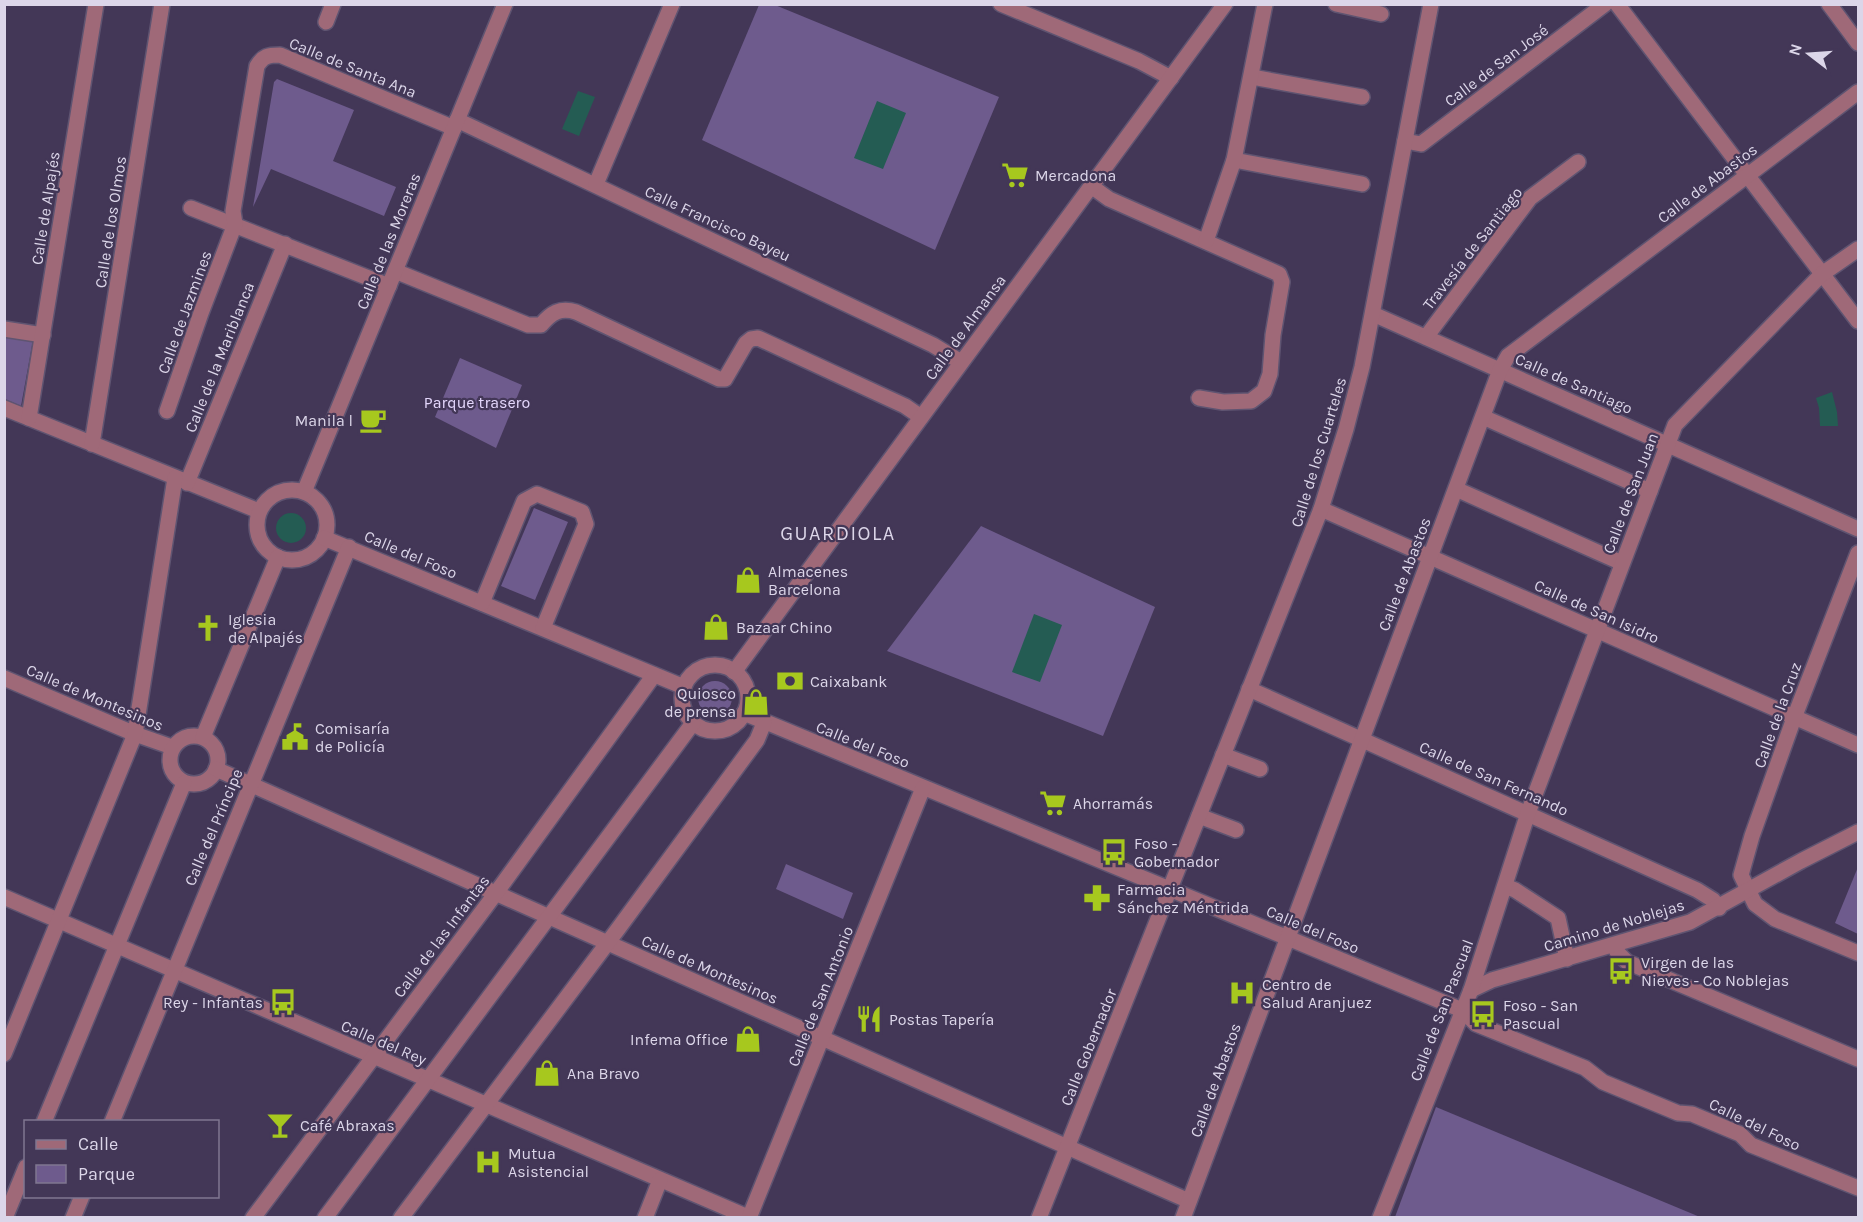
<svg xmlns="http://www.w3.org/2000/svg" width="1863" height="1222" viewBox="0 0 1863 1222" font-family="Karla,sans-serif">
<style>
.green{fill:#6e5b8d}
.water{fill:#245c53}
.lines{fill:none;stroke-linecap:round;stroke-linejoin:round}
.minor-casing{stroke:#5f5471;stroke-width:18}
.minor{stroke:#9f6978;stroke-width:15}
.labels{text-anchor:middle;stroke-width:4.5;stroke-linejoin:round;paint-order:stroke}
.street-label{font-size:16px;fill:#dcd6e9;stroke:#433757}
.poi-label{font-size:16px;fill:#dcd6e9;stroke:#433757;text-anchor:start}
.park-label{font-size:16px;fill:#e4d7fc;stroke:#433757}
.quarter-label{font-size:20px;letter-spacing:1.5px;fill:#dcd6e9;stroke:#433757}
</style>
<rect width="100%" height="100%" fill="#433757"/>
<g class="green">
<path d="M759 5H775L999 97 935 250 702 140Z"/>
<path d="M277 79 354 110 333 161 396 187 384 216 271 169 253 207 274 82Z"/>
<path d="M4 335 33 340 21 406 5 399Z"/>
<path d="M460 358 522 385 496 448 435 417Z"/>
<path d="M534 508 568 522 535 600 501 586Z"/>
<path d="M981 526 1155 607 1103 736 887 651Z"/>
<circle cx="715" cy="698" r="17"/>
<path d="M786 864 853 893 843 919 776 889Z"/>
<path d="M1858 867V934L1835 923Z"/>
<path d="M1436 1107 1700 1217H1395Z"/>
</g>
<g class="water">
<path d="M578 91 595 97 579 136 562 129Z"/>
<path d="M877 101 906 113 883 169 854 158Z"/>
<path d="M1832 392 1837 412 1838 426H1820L1819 408 1816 398Z"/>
<circle cx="291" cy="528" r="15"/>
<path d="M1034 614 1062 625 1040 682 1012 672Z"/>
</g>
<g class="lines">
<defs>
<g id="minor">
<path d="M1001 4 1139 61 1171 78"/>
<path d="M1336 4 1381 14"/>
<path d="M1617 4 1858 321"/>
<path d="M1829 4 1858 43"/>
<path d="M326 22 333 4"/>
<path d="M1252 77 1362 97"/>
<path d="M457 120 933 345 961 362"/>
<path d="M1405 141 1421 144 1605 4"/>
<path d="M1234 160 1362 184"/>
<path d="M596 184 672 4"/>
<path d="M1091 186 1109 199 1279 274 1282 282 1273 335 1270 374 1264 391 1251 401 1223 402 1199 398"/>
<path d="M191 208 389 286"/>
<path d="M1206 241 1234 160 1265 4"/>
<path d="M395 271 528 325H541C551 313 560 307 576 312L719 379H725L746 343 751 339 758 338 905 406 921 417"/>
<path d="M1373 314 1858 529"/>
<path d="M4 329 43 335"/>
<path d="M1426 337 1530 198 1578 162"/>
<path d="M4 408 259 511"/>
<path d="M167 411 201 313 235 224 233 211 257 66C263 56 268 55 280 55L454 128"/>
<path d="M1483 417 1650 491"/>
<path d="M29 418 96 4"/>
<path d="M92 444 162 4"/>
<path d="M187 483 285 244"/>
<path d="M1456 489 1622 563"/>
<circle cx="292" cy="525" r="35"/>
<path d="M304 492 505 4"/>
<path d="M1321 509 1858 745"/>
<path d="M324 538 684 687"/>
<path d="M1858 553 1794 718 1752 836 1741 875 1755 904 1775 919 1858 953"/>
<path d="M482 603 524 501 537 494 582 512 586 524 543 628"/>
<circle cx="715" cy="698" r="33"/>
<path d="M734 672 1225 4"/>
<path d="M4 678 135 734 172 747"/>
<path d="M1249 689 1697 890 1713 900 1719 908"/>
<path d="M744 713 1462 1010 1476 1024 1585 1068 1603 1082 1678 1113 1692 1114 1740 1134 1751 1145 1858 1188"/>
<circle cx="194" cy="760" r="24"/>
<path d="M203 737 278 557"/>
<path d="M1223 755 1260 769"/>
<path d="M216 769 1189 1201"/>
<path d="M1199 816 1236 830"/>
<path d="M1505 886 1515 890 1558 918 1567 959"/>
<path d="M4 897 750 1218"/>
<path d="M1615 945 1617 952 1627 962 1858 1059"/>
<path d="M1471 990 1492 980 1690 922 1801 861 1858 832"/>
<path d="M4 1054 135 734 175 478"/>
<path d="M44 1122 184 783"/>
<path d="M112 1122 349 547"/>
<path d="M5 1218 26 1167"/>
<path d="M73 1218 82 1196"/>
<path d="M253 1218 496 893 654 675"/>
<path d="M325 1218 693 723"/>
<path d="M401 1218 618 929 757 740 764 723"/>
<path d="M645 1218 660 1180"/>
<path d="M749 1218 923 788"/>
<path d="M1039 1218 1321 509 1346 429 1362 367 1431 4"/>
<path d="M1183 1218 1500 370 1508 356 1858 92"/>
<path d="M1380 1218 1471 990 1528 813 1675 425 1822 274 1858 249"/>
</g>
</defs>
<use href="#minor" class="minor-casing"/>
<use href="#minor" class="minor"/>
</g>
<defs>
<symbol id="supermarket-bare" viewBox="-9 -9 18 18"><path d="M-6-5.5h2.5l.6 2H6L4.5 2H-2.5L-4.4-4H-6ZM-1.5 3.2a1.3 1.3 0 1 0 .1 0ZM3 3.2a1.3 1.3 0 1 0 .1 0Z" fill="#a7c81e" stroke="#433757" stroke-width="2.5" paint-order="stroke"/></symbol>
<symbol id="cafe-bare" viewBox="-9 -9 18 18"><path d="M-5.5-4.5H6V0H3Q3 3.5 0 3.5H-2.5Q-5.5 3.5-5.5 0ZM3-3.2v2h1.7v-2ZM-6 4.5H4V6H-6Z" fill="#a7c81e" stroke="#433757" stroke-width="2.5" paint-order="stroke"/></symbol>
<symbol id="shop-bare" viewBox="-9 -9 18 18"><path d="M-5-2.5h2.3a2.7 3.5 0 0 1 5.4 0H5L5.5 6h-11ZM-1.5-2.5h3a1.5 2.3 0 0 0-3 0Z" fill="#a7c81e" stroke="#433757" stroke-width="2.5" paint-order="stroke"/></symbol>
<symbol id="church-bare" viewBox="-9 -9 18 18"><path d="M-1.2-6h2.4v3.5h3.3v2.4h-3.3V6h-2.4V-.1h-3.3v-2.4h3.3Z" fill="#a7c81e" stroke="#433757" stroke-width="2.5" paint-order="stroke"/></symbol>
<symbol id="bank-bare" viewBox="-9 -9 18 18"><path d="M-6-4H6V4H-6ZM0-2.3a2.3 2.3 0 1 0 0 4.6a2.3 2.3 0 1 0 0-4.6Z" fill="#a7c81e" stroke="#433757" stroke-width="2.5" paint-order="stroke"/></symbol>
<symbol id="civic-bare" viewBox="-9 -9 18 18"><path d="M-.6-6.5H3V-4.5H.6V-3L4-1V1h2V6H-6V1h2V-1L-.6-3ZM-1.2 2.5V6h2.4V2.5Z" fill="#a7c81e" stroke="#433757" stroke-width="2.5" paint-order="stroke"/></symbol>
<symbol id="bus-bare" viewBox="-9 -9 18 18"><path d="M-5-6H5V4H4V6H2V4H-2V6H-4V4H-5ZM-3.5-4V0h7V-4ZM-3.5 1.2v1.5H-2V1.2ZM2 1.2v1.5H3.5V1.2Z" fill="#a7c81e" stroke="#433757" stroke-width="2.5" paint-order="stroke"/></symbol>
<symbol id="pharmacy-bare" viewBox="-9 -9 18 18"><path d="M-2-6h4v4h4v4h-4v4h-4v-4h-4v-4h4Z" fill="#a7c81e" stroke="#433757" stroke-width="2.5" paint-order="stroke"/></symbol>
<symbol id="hospital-bare" viewBox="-9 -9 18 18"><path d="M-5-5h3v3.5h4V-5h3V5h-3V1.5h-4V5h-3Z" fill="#a7c81e" stroke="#433757" stroke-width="2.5" paint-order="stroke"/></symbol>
<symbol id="restaurant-bare" viewBox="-9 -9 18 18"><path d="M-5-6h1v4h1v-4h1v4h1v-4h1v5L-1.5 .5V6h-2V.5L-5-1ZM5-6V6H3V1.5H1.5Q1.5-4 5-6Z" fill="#a7c81e" stroke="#433757" stroke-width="2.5" paint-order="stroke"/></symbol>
<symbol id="bar-bare" viewBox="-9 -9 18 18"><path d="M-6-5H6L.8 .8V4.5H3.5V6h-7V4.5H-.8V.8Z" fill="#a7c81e" stroke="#433757" stroke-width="2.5" paint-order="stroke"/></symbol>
</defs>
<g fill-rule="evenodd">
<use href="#supermarket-bare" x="996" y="156" width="38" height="38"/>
<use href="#cafe-bare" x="354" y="401" width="38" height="38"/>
<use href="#shop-bare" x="729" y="561" width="38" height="38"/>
<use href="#shop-bare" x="697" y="608" width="38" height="38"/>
<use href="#church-bare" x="189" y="609" width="38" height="38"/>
<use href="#bank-bare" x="771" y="662" width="38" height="38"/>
<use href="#shop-bare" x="737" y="683" width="38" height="38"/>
<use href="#civic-bare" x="276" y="718" width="38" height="38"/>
<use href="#supermarket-bare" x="1034" y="784" width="38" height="38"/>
<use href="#bus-bare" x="1095" y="833" width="38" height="38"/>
<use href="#pharmacy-bare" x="1078" y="879" width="38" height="38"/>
<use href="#bus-bare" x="1602" y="952" width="38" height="38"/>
<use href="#hospital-bare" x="1223" y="974" width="38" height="38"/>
<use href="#bus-bare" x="264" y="983" width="38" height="38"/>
<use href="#bus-bare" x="1464" y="995" width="38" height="38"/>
<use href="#restaurant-bare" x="850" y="1000" width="38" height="38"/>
<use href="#shop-bare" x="729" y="1020" width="38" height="38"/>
<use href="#shop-bare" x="528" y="1054" width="38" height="38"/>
<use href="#bar-bare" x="261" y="1106" width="38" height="38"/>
<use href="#hospital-bare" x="469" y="1143" width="38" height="38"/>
</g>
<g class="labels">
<g class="street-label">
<text transform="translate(1496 65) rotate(-37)" y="6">Calle de San José</text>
<text transform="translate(353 67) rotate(22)" y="6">Calle de Santa Ana</text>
<text transform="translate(1707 183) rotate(-37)" y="6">Calle de Abastos</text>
<text transform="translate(45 208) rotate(-81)" y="6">Calle de Alpajés</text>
<text transform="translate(110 222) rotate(-81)" y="6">Calle de los Olmos</text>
<text transform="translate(718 223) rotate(25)" y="6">Calle Francisco Bayeu</text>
<text transform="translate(388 241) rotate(-68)" y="6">Calle de las Moreras</text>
<text transform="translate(1472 248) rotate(-52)" y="6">Travesía de Santiago</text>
<text transform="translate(184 312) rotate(-70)" y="6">Calle de Jazmines</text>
<text transform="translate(965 327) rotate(-54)" y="6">Calle de Almansa</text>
<text transform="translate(219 357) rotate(-68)" y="6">Calle de la Mariblanca</text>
<text transform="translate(1574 383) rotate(24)" y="6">Calle de Santiago</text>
<text transform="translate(1318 452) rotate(-73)" y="6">Calle de los Cuarteles</text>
<text transform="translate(1630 493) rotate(-69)" y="6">Calle de San Juan</text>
<text transform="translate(411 554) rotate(23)" y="6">Calle del Foso</text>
<text transform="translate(1404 574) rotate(-69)" y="6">Calle de Abastos</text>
<text transform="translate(1597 611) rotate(24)" y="6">Calle de San Isidro</text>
<text transform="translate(95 697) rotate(23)" y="6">Calle de Montesinos</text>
<text transform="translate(1777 715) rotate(-70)" y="6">Calle de la Cruz</text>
<text transform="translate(863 744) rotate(22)" y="6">Calle del Foso</text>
<text transform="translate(1494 778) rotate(24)" y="6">Calle de San Fernando</text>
<text transform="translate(213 827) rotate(-67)" y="6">Calle del Príncipe</text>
<text transform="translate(1614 925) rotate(-17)" y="6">Camino de Noblejas</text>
<text transform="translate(1313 929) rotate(23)" y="6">Calle del Foso</text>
<text transform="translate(441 936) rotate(-53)" y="6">Calle de las Infantas</text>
<text transform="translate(710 969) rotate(24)" y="6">Calle de Montesinos</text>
<text transform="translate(820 996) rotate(-68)" y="6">Calle de San Antonio</text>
<text transform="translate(1441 1010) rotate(-69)" y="6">Calle de San Pascual</text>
<text transform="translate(384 1042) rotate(23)" y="6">Calle del Rey</text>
<text transform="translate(1088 1047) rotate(-68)" y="6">Calle Gobernador</text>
<text transform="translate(1215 1080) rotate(-70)" y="6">Calle de Abastos</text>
<text transform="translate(1755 1124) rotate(26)" y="6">Calle del Foso</text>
</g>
<g class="poi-label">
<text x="1035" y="181">Mercadona</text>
<text x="353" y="426" text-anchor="end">Manila l</text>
<text x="768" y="577">Almacenes<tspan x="768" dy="18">Barcelona</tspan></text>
<text x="228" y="625">Iglesia<tspan x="228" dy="18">de Alpajés</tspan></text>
<text x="736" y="633">Bazaar Chino</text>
<text x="810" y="687">Caixabank</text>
<text x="736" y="699" text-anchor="end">Quiosco<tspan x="736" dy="18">de prensa</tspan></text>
<text x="315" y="734">Comisaría<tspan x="315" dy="18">de Policía</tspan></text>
<text x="1073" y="809">Ahorramás</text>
<text x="1134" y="849">Foso -<tspan x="1134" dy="18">Gobernador</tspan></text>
<text x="1117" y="895">Farmacia<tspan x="1117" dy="18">Sánchez Méntrida</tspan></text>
<text x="1641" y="968">Virgen de las<tspan x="1641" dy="18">Nieves - Cº Noblejas</tspan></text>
<text x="1262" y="990">Centro de<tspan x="1262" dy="18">Salud Aranjuez</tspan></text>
<text x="263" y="1008" text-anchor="end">Rey - Infantas</text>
<text x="1503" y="1011">Foso - San<tspan x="1503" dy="18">Pascual</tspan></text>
<text x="889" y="1025">Postas Tapería</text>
<text x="728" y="1045" text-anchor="end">Infema Office</text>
<text x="567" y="1079">Ana Bravo</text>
<text x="300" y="1131">Café Abraxas</text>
<text x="508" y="1159">Mutua<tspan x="508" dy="18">Asistencial</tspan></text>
</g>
<g class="park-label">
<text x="477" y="408">Parque trasero</text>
</g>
<g class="quarter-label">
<text x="838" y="540">GUARDIOLA</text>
</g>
</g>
<rect width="1863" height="1222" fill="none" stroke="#dcd6e9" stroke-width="12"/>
<rect x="24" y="1120" width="195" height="78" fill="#433757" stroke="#807791" stroke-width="1.5"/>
<rect x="36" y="1140" width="30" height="9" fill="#9f6978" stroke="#807791" stroke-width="1.5"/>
<text x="78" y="1150" font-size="18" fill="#dcd6e9">Calle</text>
<rect x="36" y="1165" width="30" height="18" fill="#6e5b8d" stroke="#807791" stroke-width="1.5"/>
<text x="78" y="1180" font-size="18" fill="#dcd6e9">Parque</text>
<g transform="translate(1809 54) rotate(287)" stroke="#433757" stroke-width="4.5" paint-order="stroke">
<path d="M0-4.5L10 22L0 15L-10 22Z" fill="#dcd6e9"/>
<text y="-9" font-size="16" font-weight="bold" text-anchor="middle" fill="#dcd6e9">N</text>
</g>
</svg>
